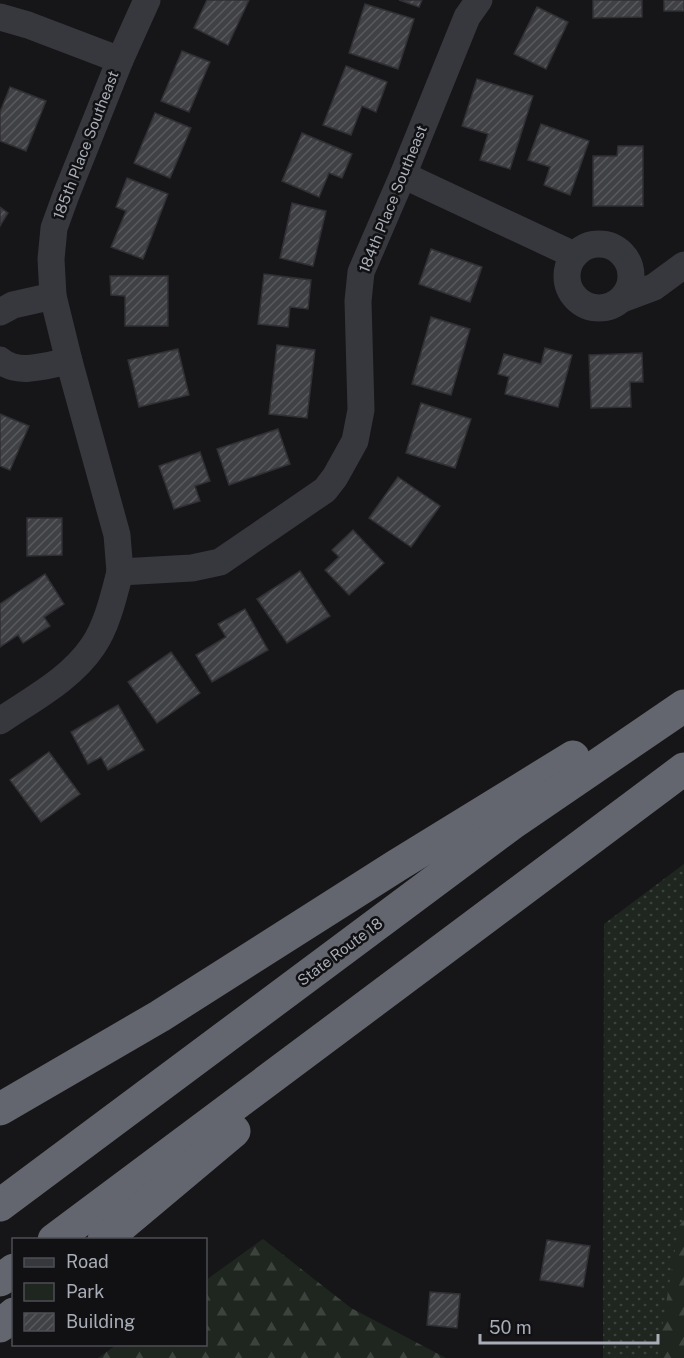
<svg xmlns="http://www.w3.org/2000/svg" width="684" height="1358" viewBox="0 0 684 1358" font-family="'Public Sans',sans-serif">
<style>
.green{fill:url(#green-dots)}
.forest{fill:url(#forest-firs)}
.building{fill:url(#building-hatch);stroke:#303034;stroke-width:1.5}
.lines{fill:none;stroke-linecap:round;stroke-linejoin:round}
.minor{stroke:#37383d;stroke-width:27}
.highway{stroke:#63666e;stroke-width:33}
.labels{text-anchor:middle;stroke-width:5;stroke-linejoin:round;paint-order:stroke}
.street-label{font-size:15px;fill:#a8adb8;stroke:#111113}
</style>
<defs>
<pattern id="green-dots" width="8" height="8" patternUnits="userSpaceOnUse" patternTransform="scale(1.5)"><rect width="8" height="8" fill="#1e261f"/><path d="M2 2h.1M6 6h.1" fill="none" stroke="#3c433d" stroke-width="1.8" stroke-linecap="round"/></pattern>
<pattern id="forest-firs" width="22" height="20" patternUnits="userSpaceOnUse" patternTransform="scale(1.5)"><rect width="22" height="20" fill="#1e261f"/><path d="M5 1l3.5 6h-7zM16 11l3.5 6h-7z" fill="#3c433d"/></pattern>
<pattern id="building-hatch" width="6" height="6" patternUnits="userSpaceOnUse" patternTransform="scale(1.5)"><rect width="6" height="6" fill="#404145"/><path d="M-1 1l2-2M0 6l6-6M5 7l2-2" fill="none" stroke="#595a5e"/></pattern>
</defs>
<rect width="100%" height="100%" fill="#161618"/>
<path class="green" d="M684 864V1358H603L604 924Z"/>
<g class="forest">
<path d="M684 1220V1358H657L679 1226Z"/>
<path d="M263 1239 351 1308 446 1358H98L116 1345 206 1344V1280Z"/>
</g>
<g class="building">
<path d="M207 0H249L228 45 194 28Z"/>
<path d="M399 0H422L419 7Z"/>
<path d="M593 0H642V17L593 18Z"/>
<rect x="664" y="0" width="20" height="11"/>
<path d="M365 4 414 19 398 69 349 53Z"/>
<path d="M537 7 568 22 546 69 514 54Z"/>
<path d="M182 51 210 62 189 112 161 101Z"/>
<path d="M346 66 387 82 376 112 362 106 351 135 323 125Z"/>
<path d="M477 79 533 96 510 169 480 160 488 134 462 126Z"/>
<path d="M10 87 46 101 26 151 0 141V112Z"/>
<path d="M155 113 191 128 170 178 134 163Z"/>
<path d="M541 124 589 141 570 195 544 185 550 167 528 160Z"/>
<path d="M302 133 352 154 342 178 329 173 319 197 282 181Z"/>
<path d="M618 146H643V206H593V156H617Z"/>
<path d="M127 178 168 194 143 259 111 247 126 211 116 207Z"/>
<path d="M292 203 326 211 313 266 280 258Z"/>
<path d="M0 207 8 213 0 226Z"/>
<path d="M431 249 482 267 470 302 419 284Z"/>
<path d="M264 274 311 280 308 309 290 307 288 327 258 324Z"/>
<path d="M110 276H168V326H125V296L111 295Z"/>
<path d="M431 317 470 329 451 395 412 384Z"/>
<path d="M277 345 315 350 307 418 269 414Z"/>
<path d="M545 348 572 355 558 407 505 394 509 377 498 374 504 354 541 364Z"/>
<path d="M178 349 189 395 139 407 128 360Z"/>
<path d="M642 353 643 382H630L631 407 591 408 589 355Z"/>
<path d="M421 403 471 419 455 468 406 453Z"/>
<path d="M0 414 29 426 10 470 0 466Z"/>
<path d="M278 429 290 464 229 485 217 449Z"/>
<path d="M200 452 210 481 195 486 200 501 174 509 159 466Z"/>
<path d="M398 477 440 506 411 547 369 518Z"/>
<path d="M27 518H62V555L27 556Z"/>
<path d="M353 530 384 563 349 595 325 570 339 557 332 550Z"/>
<path d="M300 571 330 616 287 643 257 599Z"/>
<path d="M45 574 64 604 44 617 50 626 23 643 18 635 0 647V604Z"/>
<path d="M245 609 268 650 212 682 196 655 226 637 218 624Z"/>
<path d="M171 652 200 693 157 723 128 682Z"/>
<path d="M118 705 144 750 108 770 101 757 88 764 71 732Z"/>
<path d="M49 752 80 794 41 822 10 780Z"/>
<path d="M547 1240 590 1246 583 1287 540 1280Z"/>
<path d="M430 1292 460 1294 457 1328 427 1325Z"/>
</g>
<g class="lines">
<g class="minor">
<path d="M0 17 28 25 120 60"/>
<path d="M403 175 574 255"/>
<circle cx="599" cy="276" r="32"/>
<path d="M622 299 654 287 684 265"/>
<path d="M0 312 13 305 53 296"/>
<path d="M0 360C18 376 48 365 69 361"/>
<path d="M120 572 117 535 69 361 53 296 51 259 54 228 66 195 120 60 147 0"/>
<path d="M0 721C32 699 71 679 93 646 107 626 114 595 120 572L192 568 220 562 325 490 335 477 355 441 361 410 358 301 361 272 403 175 467 17 479 0"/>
</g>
<g class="highway">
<path d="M0 1109 160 1016 396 866 573 757"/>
<path d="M0 1205 514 822 684 706"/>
<path d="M54 1240 684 769"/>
<path d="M104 1240 234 1131"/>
<path d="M0 1280 14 1270"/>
<path d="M0 1326 14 1314"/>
</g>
</g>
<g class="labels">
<g class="street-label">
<text transform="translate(86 145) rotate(-69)" y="5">185th Place Southeast</text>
<text transform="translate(393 199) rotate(-68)" y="5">184th Place Southeast</text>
<text transform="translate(340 952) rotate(-37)" y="5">State Route 18</text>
</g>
</g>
<rect x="12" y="1238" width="195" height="108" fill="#111113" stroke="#4d4f55" stroke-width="1.5"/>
<rect x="24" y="1258" width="30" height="9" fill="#37383d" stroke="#4d4f55" stroke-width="1.5"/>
<text x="66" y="1268" font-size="18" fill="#a8adb8">Road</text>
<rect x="24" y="1283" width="30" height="18" fill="#1e261f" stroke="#4d4f55" stroke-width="1.5"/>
<text x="66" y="1298" font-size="18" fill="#a8adb8">Park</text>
<rect x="24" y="1313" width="30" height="18" fill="url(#building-hatch)" stroke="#4d4f55" stroke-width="1.5"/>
<text x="66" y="1328" font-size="18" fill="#a8adb8">Building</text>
<path d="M480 1334v9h178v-9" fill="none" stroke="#a8adb8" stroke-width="3"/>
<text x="489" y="1334" font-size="18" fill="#a8adb8" stroke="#111113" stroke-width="4.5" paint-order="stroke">50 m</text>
</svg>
